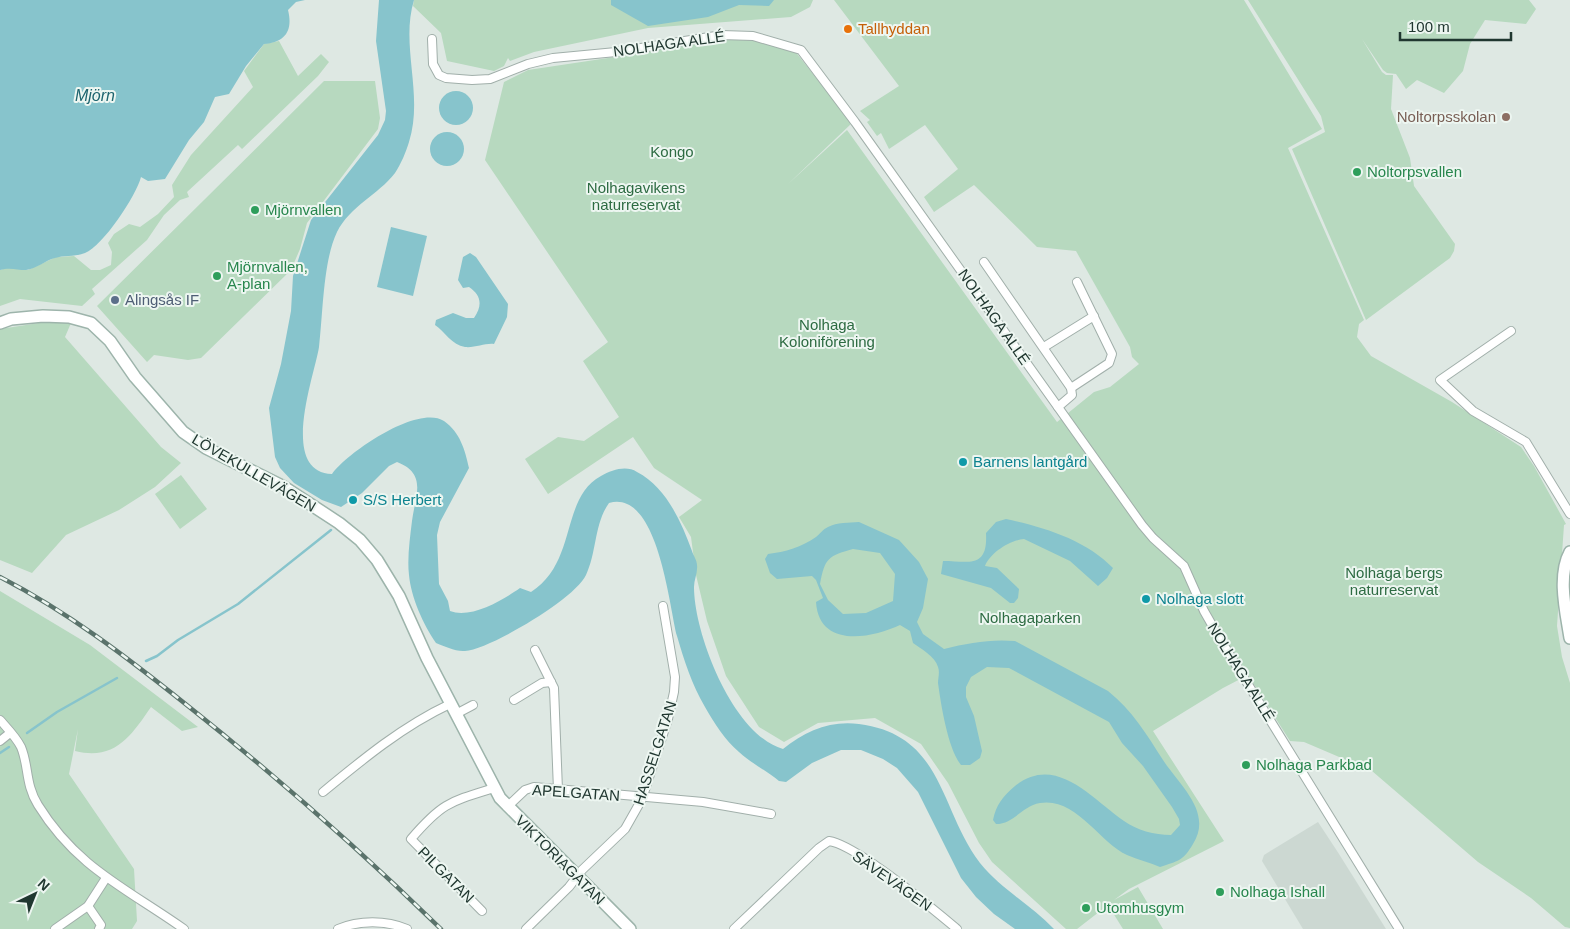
<svg xmlns="http://www.w3.org/2000/svg" width="1570" height="929" viewBox="0 0 1570 929" font-family="Helvetica,sans-serif">
<style>
.built{fill:#ccd8d2}
.green{fill:#b7d9bf}
.water{fill:#87c4cc;fill-rule:evenodd}
.lines{fill:none;stroke-linecap:round;stroke-linejoin:round}
.stream{stroke:#87c4cc;stroke-width:2.5}
.street-casing{stroke:#a1afaa;stroke-width:10}
.secondary-casing{stroke:#9db4ab;stroke-width:14}
.street{stroke:#fff;stroke-width:8}
.secondary{stroke:#fff;stroke-width:11}
.rail-casing{stroke:#5a736b;stroke-width:4.5}
.rail{stroke:#edf6f1;stroke-width:2.5;stroke-dasharray:8;stroke-linecap:butt}
.food-dot{fill:#e8710a;stroke:#edf6f1;stroke-width:2}
.education-dot{fill:#8d6e63;stroke:#edf6f1;stroke-width:2}
.leisure-dot{fill:#2e9e5b;stroke:#edf6f1;stroke-width:2}
.service-dot{fill:#5c6f8a;stroke:#edf6f1;stroke-width:2}
.culture-dot{fill:#0f9aa8;stroke:#edf6f1;stroke-width:2}
.labels{text-anchor:middle;stroke-width:4;stroke-linejoin:round;paint-order:stroke}
.food-label{font-size:15px;fill:#c56008;stroke:#edf6f1;text-anchor:start}
.street-label{font-size:15px;fill:#203730;stroke:#edf6f1}
.education-label{font-size:15px;fill:#785e54;stroke:#edf6f1;text-anchor:end}
.park-label{font-size:15px;fill:#2d6b42;stroke:#edf6f1}
.leisure-label{font-size:15px;fill:#27864d;stroke:#edf6f1;text-anchor:start}
.service-label{font-size:15px;fill:#4e5e75;stroke:#edf6f1;text-anchor:start}
.culture-label{font-size:15px;fill:#0d838f;stroke:#edf6f1;text-anchor:start}
.water-label{font-size:16px;font-style:italic;fill:#1e656f;stroke:#edf6f1}
</style>
<rect width="100%" height="100%" fill="#dee8e3"/>
<path class="built" d="M1318 822 1339 854 1386 929H1303L1262 861 1264 855Z"/>
<g class="green">
<path d="M414 0H813L810 7 791 17 648 28 534 52 510 61 508 58 504 66 494 71 447 61 441 33 413 6Z"/>
<path d="M834 0H1244L1322 129 1288 148 1364 320 1359 324 1357 337 1371 356 1452 402 1521 447 1534 466 1566 524 1564 525 1557 626 1562 657 1570 683V928L1565 927 1531 898 1478 862 1372 771 1304 742 1290 741 1248 675 1223 688 1153 731 1224 841 1129 889 1114 900 1138 887 1163 929H1123L1108 905 1077 929H1066L992 862 979 843 948 783 921 744 875 718 818 723 784 742 759 727 726 676 707 621 696 575 691 537 679 517 702 500 654 468 633 437 548 494 525 459 558 437 584 441 619 417 583 361 608 342 485 160 504 82 528 70 648 52 731 36 747 37 766 35 790 45 852 123 787 185 847 130 1057 422 1094 392 1110 387 1139 364 1132 357 1130 347 1076 251 1037 247 974 185 934 212 924 197 958 169 925 125 889 149 881 133 877 136 867 122 870 120 860 111 899 86Z"/>
<path d="M1248 0H1529L1536 9 1526 24 1485 20 1470 44 1463 71 1444 93 1417 80 1406 89 1396 74 1387 73 1383 70 1362 39 1382 72 1386 75H1393L1391 109 1410 158 1414 186 1455 244 1454 251 1450 258 1366 320 1292 149 1325 132 1321 116Z"/>
<path d="M279 41 298 76 321 54 329 62 318 76 242 149 238 145 187 192 189 197 180 200 164 215 147 240 92 289 95 294 82 306 20 299 0 306V270L10 267 28 270 56 257 74 256 91 270H100L111 265 112 252 108 243 114 234 129 224 140 227 158 214 174 197 172 185 191 155 253 87 244 71 264 44Z"/>
<path d="M324 81H375L380 118 378 129 307 223 300 249 291 270 201 358 188 360 154 355 147 362 97 306Z"/>
<path d="M39 323H71L65 337 161 447 181 463 155 487 119 510 66 535 32 573 0 560V329Z"/>
<path d="M181 475 207 509 180 529 155 494Z"/>
<path d="M0 591 90 645 198 727 182 731 151 707C131 736 115 761 75 751L78 729 69 774 134 869 137 921 132 929H0Z"/>
</g>
<g class="water">
<path d="M0 0H305L296 2 288 10C293 30 286 42 264 44L246 66 229 94 215 97 204 122 189 140 165 179 148 181 141 177C136 196 103 246 85 253 76 257 64 255 55 258 46 260 36 269 26 270 17 270 10 267 0 270Z"/>
<path d="M379 0H414C400 46 424 94 409 142 406 152 401 164 395 173 378 195 350 206 337 232 323 261 323 314 319 347 315 374 278 472 332 474 348 452 418 404 444 421 460 432 465 450 469 468L440 522 437 535 439 584 448 601 450 611C471 619 503 600 520 588L531 592C578 562 560 498 601 476 612 470 626 465 637 472 666 487 681 521 692 551 693 555 697 560 697 565 698 572 694 580 694 587 694 634 733 735 783 749 805 731 831 720 859 724 944 735 939 809 980 863 1001 889 1031 905 1054 929H1015L994 914 976 897 961 878 918 792 897 768 883 759 861 750H841L812 763 786 782 779 781C767 771 751 763 739 752 725 740 714 723 705 707 692 685 684 660 677 636 669 605 658 489 609 503 594 524 597 552 586 575 575 599 490 649 465 651 456 652 444 646 436 643 423 624 411 597 409 575 407 558 410 538 412 521 415 496 428 474 397 462L389 466 362 493 341 507 322 500 294 483 280 468 275 457 269 408 281 364 291 311 293 276 311 220 378 135 385 120 386 111 376 41Z"/>
<path d="M611 0H774L769 6 739 5 708 17 648 26 611 5Z"/>
<circle cx="456" cy="108" r="17"/>
<circle cx="447" cy="149" r="17"/>
<path d="M391 227 427 236 413 296 377 287Z"/>
<path d="M470 253 476 257 508 304 507 317 494 344C485 343 475 348 465 347 452 345 445 332 435 325L436 320 453 313 466 318H474C483 305 481 295 469 287L463 288 458 280 463 257Z"/>
<path d="M1006 519C1044 527 1086 540 1113 568L1107 578 1098 586 1070 561 1024 539C1010 540 990 553 985 566L997 568 1019 589 1018 598 1014 603H1010L991 588 941 574 943 561C969 561 988 569 986 533L996 522Z"/>
<path d="M859 522 899 540 919 562 928 579 923 608 917 622 923 634 944 649C968 643 990 639 1015 641L1108 691C1132 710 1147 735 1163 760 1180 786 1213 812 1193 844 1183 861 1178 861 1160 867 1149 862 1138 860 1127 855 1099 842 1076 797 1040 803 1022 806 1014 824 996 824L993 820C996 805 1003 796 1015 786 1056 753 1092 799 1124 821 1137 830 1154 835 1171 835L1180 825 1179 819 1172 807 1143 766 1122 743 1109 722 1009 668 987 667 971 677 966 687V697L974 716 982 751 980 758 970 765H961C948 749 941 705 938 683 938 678 940 672 938 667 935 656 921 649 913 643L910 631 900 625C870 639 819 648 816 602L823 598 816 580 812 576 777 579 770 573 765 559 768 554C785 552 802 547 816 537 820 534 823 529 828 527 837 522 849 523 859 522ZM853 549 880 553 895 574 893 601 866 613 843 614 828 600 820 584C825 558 828 556 853 549Z"/>
</g>
<g class="lines">
<g class="stream">
<path d="M146 661 157 656 178 640 238 604 331 530"/>
<path d="M27 733 57 712 117 678"/>
<path d="M0 753 9 747"/>
</g>
<defs>
<g id="street">
<path d="M432 39 433 64 439 75 446 78 472 80 490 79 528 64 553 58 616 52 722 35 753 36 801 50 855 122 1142 525 1153 538 1184 566 1204 611 1220 639 1399 929"/>
<path d="M984 262 1071 388 1072 395 1058 407"/>
<path d="M1511 331 1440 380 1473 411 1526 442 1570 514"/>
<path d="M1044 347 1094 316"/>
<path d="M1071 388 1109 363 1112 354 1077 282"/>
<path d="M535 650 554 688 558 790"/>
<path d="M514 700 542 683 551 682"/>
<path d="M456 714 473 705"/>
<path d="M0 720C7 728 16 737 21 747 29 766 25 784 38 805 77 868 126 888 184 929"/>
<path d="M0 741 10 733"/>
<path d="M323 792C363 759 403 726 450 704"/>
<path d="M507 807 525 790 534 787 703 802 771 814"/>
<path d="M88 906 101 925 99 929"/>
<path d="M482 911 411 839C442 803 449 802 494 788"/>
<path d="M55 929 88 906 106 878"/>
<path d="M338 929C359 920 386 920 407 929"/>
<path d="M526 929 569 887 582 870 625 829 642 799 668 719 674 692 675 677 663 606"/>
<path d="M734 929 819 848 829 841C857 845 933 909 957 929"/>
</g>
<g id="secondary">
<path d="M0 323 11 319 43 316 69 317 91 323 110 341 135 377 183 432 206 448 284 487 339 523 360 540 377 560 399 596 427 658 500 798 630 929"/>
<path d="M1570 552C1557 576 1566 612 1570 638"/>
</g>
</defs>
<use href="#street" class="street-casing"/>
<use href="#secondary" class="secondary-casing"/>
<use href="#street" class="street"/>
<use href="#secondary" class="secondary"/>
<defs>
<path id="rail" d="M0 577C68 612 128 658 188 706 276 776 361 851 441 929"/>
</defs>
<use href="#rail" class="rail-casing"/>
<use href="#rail" class="rail"/>
</g>
<circle class="food-dot" cx="848" cy="29" r="5"/>
<circle class="education-dot" cx="1506" cy="117" r="5"/>
<g class="leisure-dot">
<circle cx="1357" cy="172" r="5"/>
<circle cx="255" cy="210" r="5"/>
<circle cx="217" cy="276" r="5"/>
<circle cx="1246" cy="765" r="5"/>
<circle cx="1220" cy="892" r="5"/>
<circle cx="1086" cy="908" r="5"/>
</g>
<circle class="service-dot" cx="115" cy="300" r="5"/>
<g class="culture-dot">
<circle cx="963" cy="462" r="5"/>
<circle cx="353" cy="500" r="5"/>
<circle cx="1146" cy="599" r="5"/>
</g>
<g class="labels">
<g class="food-label">
<text x="858" y="34">Tallhyddan</text>
</g>
<g class="street-label">
<text transform="translate(669 44) rotate(-8)" y="5">NOLHAGA ALLÉ</text>
<text transform="translate(994 317) rotate(55)" y="5">NOLHAGA ALLÉ</text>
<text transform="translate(254 473) rotate(30)" y="5">LÖVEKULLEVÄGEN</text>
<text transform="translate(1241 672) rotate(58)" y="5">NOLHAGA ALLÉ</text>
<text transform="translate(655 753) rotate(-72)" y="5">HASSELGATAN</text>
<text transform="translate(576 793) rotate(4)" y="5">APELGATAN</text>
<text transform="translate(560 860) rotate(45)" y="5">VIKTORIAGATAN</text>
<text transform="translate(446 875) rotate(45)" y="5">PILGATAN</text>
<text transform="translate(892 881) rotate(35)" y="5">SÄVEVÄGEN</text>
</g>
<g class="education-label">
<text x="1496" y="122">Noltorpsskolan</text>
</g>
<g class="park-label">
<text x="672" y="157">Kongo</text>
<text x="636" y="193">Nolhagavikens<tspan x="636" dy="17">naturreservat</tspan></text>
<text x="827" y="330">Nolhaga<tspan x="827" dy="17">Koloniförening</tspan></text>
<text x="1394" y="578">Nolhaga bergs<tspan x="1394" dy="17">naturreservat</tspan></text>
<text x="1030" y="623">Nolhagaparken</text>
</g>
<g class="leisure-label">
<text x="1367" y="177">Noltorpsvallen</text>
<text x="265" y="215">Mjörnvallen</text>
<text x="227" y="272">Mjörnvallen,<tspan x="227" dy="17">A-plan</tspan></text>
<text x="1256" y="770">Nolhaga Parkbad</text>
<text x="1230" y="897">Nolhaga Ishall</text>
<text x="1096" y="913">Utomhusgym</text>
</g>
<g class="service-label">
<text x="125" y="305">Alingsås IF</text>
</g>
<g class="culture-label">
<text x="973" y="467">Barnens lantgård</text>
<text x="363" y="505">S/S Herbert</text>
<text x="1156" y="604">Nolhaga slott</text>
</g>
<g class="water-label">
<text x="95" y="101">Mjörn</text>
</g>
</g>
<g transform="translate(35 894) rotate(43)" stroke="#edf6f1" stroke-width="4" paint-order="stroke">
<path d="M0-4L9 19L0 12L-9 19Z" fill="#203730"/>
<text y="-8" font-size="14" font-weight="bold" text-anchor="middle" fill="#203730">N</text>
</g>
<path d="M1400 32v8h111v-8" fill="none" stroke="#203730" stroke-width="2.5"/>
<text x="1408" y="32" font-size="15" fill="#203730" stroke="#edf6f1" stroke-width="4" paint-order="stroke">100 m</text>
</svg>
